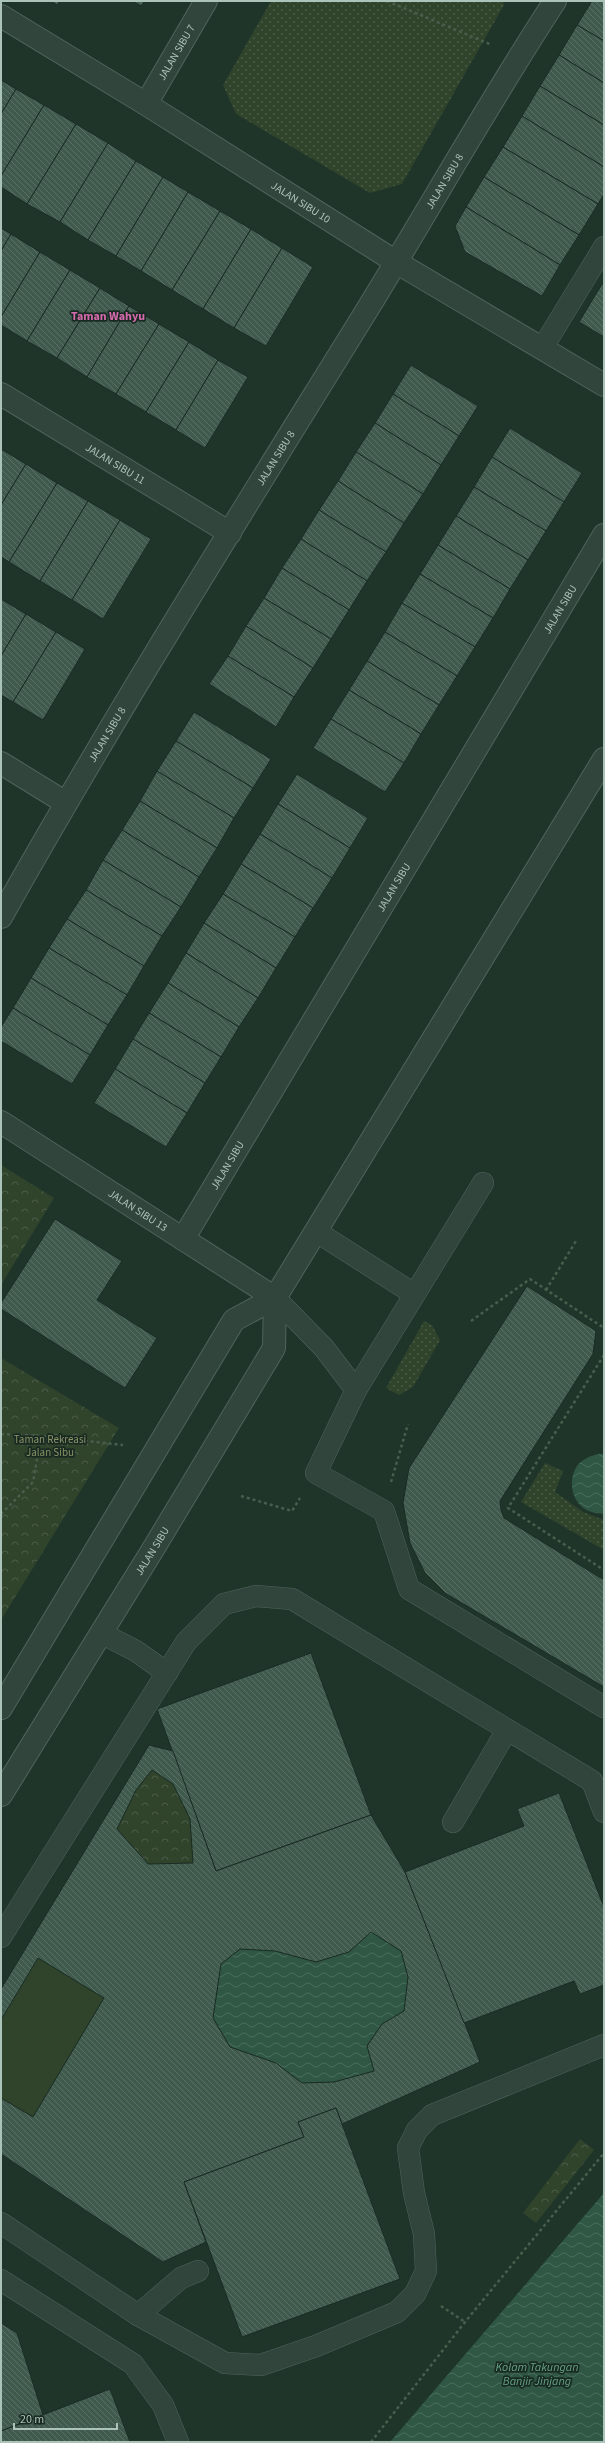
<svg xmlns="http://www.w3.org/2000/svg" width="605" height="2443" viewBox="0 0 605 2443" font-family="'Source Sans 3',sans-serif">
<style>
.grass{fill:url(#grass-dots)}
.forest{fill:url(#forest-crowns)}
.pitch{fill:#30432b}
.water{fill:url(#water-waves)}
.building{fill:url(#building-back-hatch);stroke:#1a2c24;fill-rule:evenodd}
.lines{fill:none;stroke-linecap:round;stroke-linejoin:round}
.service-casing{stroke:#50645b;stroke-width:22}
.minor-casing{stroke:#50645b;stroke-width:24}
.tertiary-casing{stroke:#50645b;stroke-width:24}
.path{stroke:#495e4c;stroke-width:2.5;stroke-dasharray:3 3;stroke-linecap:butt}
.service{stroke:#32453d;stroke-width:21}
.minor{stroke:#32453d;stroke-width:22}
.tertiary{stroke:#32453d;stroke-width:22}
.labels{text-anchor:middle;stroke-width:3.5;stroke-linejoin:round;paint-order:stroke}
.street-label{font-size:11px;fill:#acc3b9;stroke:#182a22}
.park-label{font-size:11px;fill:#8a9265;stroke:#182a22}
.neighbourhood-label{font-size:12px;font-weight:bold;fill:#d56aac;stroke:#182a22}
.water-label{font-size:12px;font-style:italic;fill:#65a285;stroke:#182a22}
</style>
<defs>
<pattern id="grass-dots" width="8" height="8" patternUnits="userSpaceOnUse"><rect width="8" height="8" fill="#30432b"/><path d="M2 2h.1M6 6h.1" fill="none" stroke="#4b5c48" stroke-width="1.8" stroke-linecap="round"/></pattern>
<pattern id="forest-crowns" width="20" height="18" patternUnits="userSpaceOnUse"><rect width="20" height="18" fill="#30432b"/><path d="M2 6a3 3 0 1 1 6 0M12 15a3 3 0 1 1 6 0" fill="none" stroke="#4b5c48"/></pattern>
<pattern id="water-waves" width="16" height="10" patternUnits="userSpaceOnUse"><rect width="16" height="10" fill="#2f5744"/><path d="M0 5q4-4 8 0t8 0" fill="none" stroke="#4a6e5d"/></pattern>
<pattern id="building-back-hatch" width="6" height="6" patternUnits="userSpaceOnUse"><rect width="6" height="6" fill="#405a4e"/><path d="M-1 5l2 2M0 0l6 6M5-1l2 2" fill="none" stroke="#597065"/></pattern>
</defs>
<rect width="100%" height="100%" fill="#1f352a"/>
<g class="grass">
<path d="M271 1H503L504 5 402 184 370 193 236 114 223 85Z"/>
<path d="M424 1321 432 1325 440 1340 413 1387 399 1395 386 1388Z"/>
<path d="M545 1463 563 1471 555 1492 583 1512 604 1520V1550L521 1502Z"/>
</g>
<g class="forest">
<path d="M1 1165 54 1198 1 1285Z"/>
<path d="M1 1358 119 1428 1 1620Z"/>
<path d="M152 1770 173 1784 190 1819 193 1863 148 1864 117 1829 136 1790Z"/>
<path d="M580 2139 594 2150 536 2223 523 2213Z"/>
</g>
<path class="pitch" d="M38 1958 104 1998 33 2117 1 2098V2020Z"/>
<g class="water">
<path d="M598 1454H604V1514C599 1513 593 1513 589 1511 572 1504 567 1481 577 1466 582 1459 591 1456 598 1454Z"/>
<path d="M371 1932 401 1951 408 1977 404 2011 382 2024 367 2045 374 2071 334 2082 302 2083 276 2063 230 2047 213 2018 221 1964 240 1949 275 1951 316 1962 349 1952Z"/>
<path d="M604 2193V2442H390Z"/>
</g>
<g class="building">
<path d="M51 1H60L57 5Z"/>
<path d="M132 1H145L141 6Z"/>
<path d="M592 1H604V41L577 25Z"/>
<path d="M577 25 604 41V83L559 55Z"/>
<path d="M559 55 604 83V125L540 86Z"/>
<path d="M1 80 16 89 1 114Z"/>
<path d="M540 86 604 125V167L522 116Z"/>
<path d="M16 89 44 105 1 176V114Z"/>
<path d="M44 105 76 124 27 204 1 187V176Z"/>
<path d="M522 116 604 167V194L598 204 503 147Z"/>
<path d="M76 124 108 143 60 222 27 204Z"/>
<path d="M108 143 136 161 88 240 60 222Z"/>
<path d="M503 147 598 204 579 235 484 177Z"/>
<path d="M136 161 163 177 116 256 88 240Z"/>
<path d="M163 177 188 192 141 271 116 256Z"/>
<path d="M484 177 579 235 560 265 466 207Z"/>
<path d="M188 192 220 211 172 290 141 271Z"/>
<path d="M466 207 560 265 542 296 465 252 455 226Z"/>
<path d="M220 211 251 229 203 309 172 290Z"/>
<path d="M1 228 11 234 1 251Z"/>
<path d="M251 229 282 248 234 328 203 309Z"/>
<path d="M11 234 40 252 1 317V251Z"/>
<path d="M282 248 313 267 266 346 234 328Z"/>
<path d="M40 252 70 270 27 341 1 325V317Z"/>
<path d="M70 270 100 288 57 358 27 341Z"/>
<path d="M602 284 604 285V337L579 322Z"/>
<path d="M100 288 129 306 87 377 57 358Z"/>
<path d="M129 306 159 324 116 394 87 377Z"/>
<path d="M159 324 189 342 146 412 116 394Z"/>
<path d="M189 342 218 360 176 430 146 412Z"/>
<path d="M218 360 248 377 205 448 176 430Z"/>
<path d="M411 365 478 406 459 436 393 394Z"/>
<path d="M393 394 459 436 441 465 375 423Z"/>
<path d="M375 423 441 465 423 494 356 452Z"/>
<path d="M510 428 582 473 564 502 492 457Z"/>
<path d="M1 449 26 464 1 505Z"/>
<path d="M356 452 423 494 404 523 338 481Z"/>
<path d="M492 457 564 502 546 531 474 487Z"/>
<path d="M26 464 57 483 9 562 1 557V505Z"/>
<path d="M338 481 404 523 386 552 319 510Z"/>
<path d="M57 483 88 501 40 581 9 562Z"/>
<path d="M474 487 546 531 528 560 456 516Z"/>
<path d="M88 501 120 520 72 600 40 581Z"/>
<path d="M319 510 386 552 367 581 301 539Z"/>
<path d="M456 516 528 560 510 589 438 545Z"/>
<path d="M120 520 151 539 103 619 72 600Z"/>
<path d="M301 539 367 581 349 610 282 568Z"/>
<path d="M438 545 510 589 493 618 420 574Z"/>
<path d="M282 568 349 610 331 639 264 598Z"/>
<path d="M420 574 493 618 475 647 402 603Z"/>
<path d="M264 598 331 639 313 668 246 626Z"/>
<path d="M1 599 26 614 1 656Z"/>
<path d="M402 603 475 647 457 676 385 632Z"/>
<path d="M26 614 56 632 13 702 1 695V656Z"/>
<path d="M246 626 313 668 294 697 228 656Z"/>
<path d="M56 632 85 649 43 720 13 702Z"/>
<path d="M385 632 457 676 439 705 367 661Z"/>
<path d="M228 656 294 697 276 727 209 684Z"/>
<path d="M367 661 439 705 421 734 349 690Z"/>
<path d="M349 690 421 734 404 763 331 719Z"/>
<path d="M194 712 271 759 253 788 176 741Z"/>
<path d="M331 719 404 763 385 792 313 748Z"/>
<path d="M176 741 253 788 234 818 157 771Z"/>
<path d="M157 771 234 818 217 848 140 801Z"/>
<path d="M297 774 368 818 350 848 278 804Z"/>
<path d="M140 801 217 848 199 877 122 830Z"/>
<path d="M278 804 350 848 332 878 260 834Z"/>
<path d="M122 830 199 877 181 907 103 860Z"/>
<path d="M260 834 332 878 313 908 241 864Z"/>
<path d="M103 860 181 907 162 936 86 890Z"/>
<path d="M241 864 313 908 295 937 223 894Z"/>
<path d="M86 890 162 936 144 966 67 919Z"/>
<path d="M223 894 295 937 276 968 204 923Z"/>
<path d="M67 919 144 966 127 995 49 948Z"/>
<path d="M204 923 276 968 258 998 186 953Z"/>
<path d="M49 948 127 995 108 1025 31 978Z"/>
<path d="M186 953 258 998 239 1027 168 983Z"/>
<path d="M31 978 108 1025 90 1055 13 1008Z"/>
<path d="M168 983 239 1027 221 1057 149 1013Z"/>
<path d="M13 1008 90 1055 72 1084 1 1041V1027Z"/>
<path d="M149 1013 221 1057 205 1083 133 1039Z"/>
<path d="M133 1039 205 1083 187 1113 115 1069Z"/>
<path d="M115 1069 187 1113 166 1147 94 1103Z"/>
<path d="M55 1219 122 1261 97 1300 157 1338 125 1388 1 1309V1303Z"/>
<path d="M527 1286 596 1331 593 1354 500 1501 501 1510 504 1518 604 1580V1687L445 1593 425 1573 410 1543 403 1503 409 1468Z"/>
<path d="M311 1653 371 1815 216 1871 157 1709Z"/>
<path d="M149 1745 173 1751 216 1871 371 1815 405 1872 480 2062 342 2124 336 2108 298 2122 304 2137 184 2182 206 2242 163 2262 1 2154V2098L33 2117 104 1998 38 1958 1 2020V1989ZM152 1770 173 1784 190 1819 193 1863 148 1864 117 1829 136 1790ZM371 1932 401 1951 408 1977 404 2011 382 2024 367 2046 374 2071 334 2082 302 2083 276 2063 230 2047 213 2018 221 1964 240 1949 275 1951 316 1962 349 1952Z"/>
<path d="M559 1793 604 1907V1985L580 1994 574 1981 464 2023 405 1872 524 1826 517 1809Z"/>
<path d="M336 2108 400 2279 242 2337 184 2182 304 2137 298 2122Z"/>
<path d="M1 2323 17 2333 43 2415 1 2431Z"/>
<path d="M110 2389 130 2442H1V2431Z"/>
</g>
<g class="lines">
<defs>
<g id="service">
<path d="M543 347 604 247"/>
<path d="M483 1183 356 1390 316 1473 384 1511 409 1589 604 1707"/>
<path d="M317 1232 414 1294"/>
<path d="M275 1298 324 1348 356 1390"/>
<path d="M101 1633 136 1651 167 1673"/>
<path d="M453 1822 507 1730"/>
<path d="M1 1937 186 1642 224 1604 256 1596 292 1599 592 1781 604 1812"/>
<path d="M1 2223 138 2315 225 2363 261 2365 316 2346 397 2312 415 2294 426 2271 424 2234 414 2193 408 2148 417 2130 432 2115 604 2045"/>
<path d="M1 2280 133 2364 163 2405 178 2442"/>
<path d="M138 2315 181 2278 198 2271"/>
</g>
<g id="minor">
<path id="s1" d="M1 16 146 104 396 262 604 385"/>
<path id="s2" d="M146 104 206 1"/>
<path id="s3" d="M1 394 230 533"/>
<path d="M1 763 66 803"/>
<path id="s4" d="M1 917C115 714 239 517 362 318 427 213 487 105 555 1"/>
<path id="s5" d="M1 1122 275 1298"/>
<path id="s6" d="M183 1239 604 535"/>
</g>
<g id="tertiary">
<path d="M1 1708 234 1320 275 1298 604 759"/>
<path id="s7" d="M1 1795 155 1546 274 1348 275 1298"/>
</g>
</defs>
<use href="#service" class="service-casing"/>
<use href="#minor" class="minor-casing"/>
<use href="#tertiary" class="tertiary-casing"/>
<g class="path">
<path d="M387 1 492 45"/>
<path d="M546 1290 576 1241"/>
<path d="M471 1321 530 1279 604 1328"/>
<path d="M604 1355 508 1508 604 1570"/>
<path d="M1 1434 41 1436 123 1445"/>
<path d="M391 1482 408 1424"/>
<path d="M241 1496 292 1511 300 1498"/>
<path d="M1 1514 33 1482 41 1436"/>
<path d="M441 2306 465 2322"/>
<path d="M371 2442 465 2322 604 2153"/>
</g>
<use href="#service" class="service"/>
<use href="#minor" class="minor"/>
<use href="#tertiary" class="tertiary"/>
</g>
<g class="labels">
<g class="street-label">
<text dy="4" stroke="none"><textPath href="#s2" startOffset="60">JALAN SIBU 7</textPath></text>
<text dy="4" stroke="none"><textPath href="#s4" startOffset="859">JALAN SIBU 8</textPath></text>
<text dy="4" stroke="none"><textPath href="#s1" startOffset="353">JALAN SIBU 10</textPath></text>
<text dy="4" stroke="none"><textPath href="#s4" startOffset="535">JALAN SIBU 8</textPath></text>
<text dy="4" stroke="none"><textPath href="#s3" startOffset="134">JALAN SIBU 11</textPath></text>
<text dy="4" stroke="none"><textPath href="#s6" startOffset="734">JALAN SIBU</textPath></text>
<text dy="4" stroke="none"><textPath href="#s4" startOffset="211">JALAN SIBU 8</textPath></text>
<text dy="4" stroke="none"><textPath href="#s6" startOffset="410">JALAN SIBU</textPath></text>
<text dy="4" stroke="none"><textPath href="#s6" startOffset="86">JALAN SIBU</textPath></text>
<text dy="4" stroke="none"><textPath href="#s5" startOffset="163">JALAN SIBU 13</textPath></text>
<text dy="4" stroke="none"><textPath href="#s7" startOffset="287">JALAN SIBU</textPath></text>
</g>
<g class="park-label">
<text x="50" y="1443">Taman Rekreasi<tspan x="50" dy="13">Jalan Sibu</tspan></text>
</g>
<g class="neighbourhood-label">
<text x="108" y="320">Taman Wahyu</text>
</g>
<g class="water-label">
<text x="537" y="2371">Kolam Takungan<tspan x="537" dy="14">Banjir Jinjang</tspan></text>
</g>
</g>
<rect width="605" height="2443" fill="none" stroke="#acc3b9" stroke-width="4"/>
<path d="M14 2423v6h103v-6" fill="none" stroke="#acc3b9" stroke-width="2"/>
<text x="20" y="2423" font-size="12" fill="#acc3b9" stroke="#182a22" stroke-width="3" paint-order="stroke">20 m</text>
</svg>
